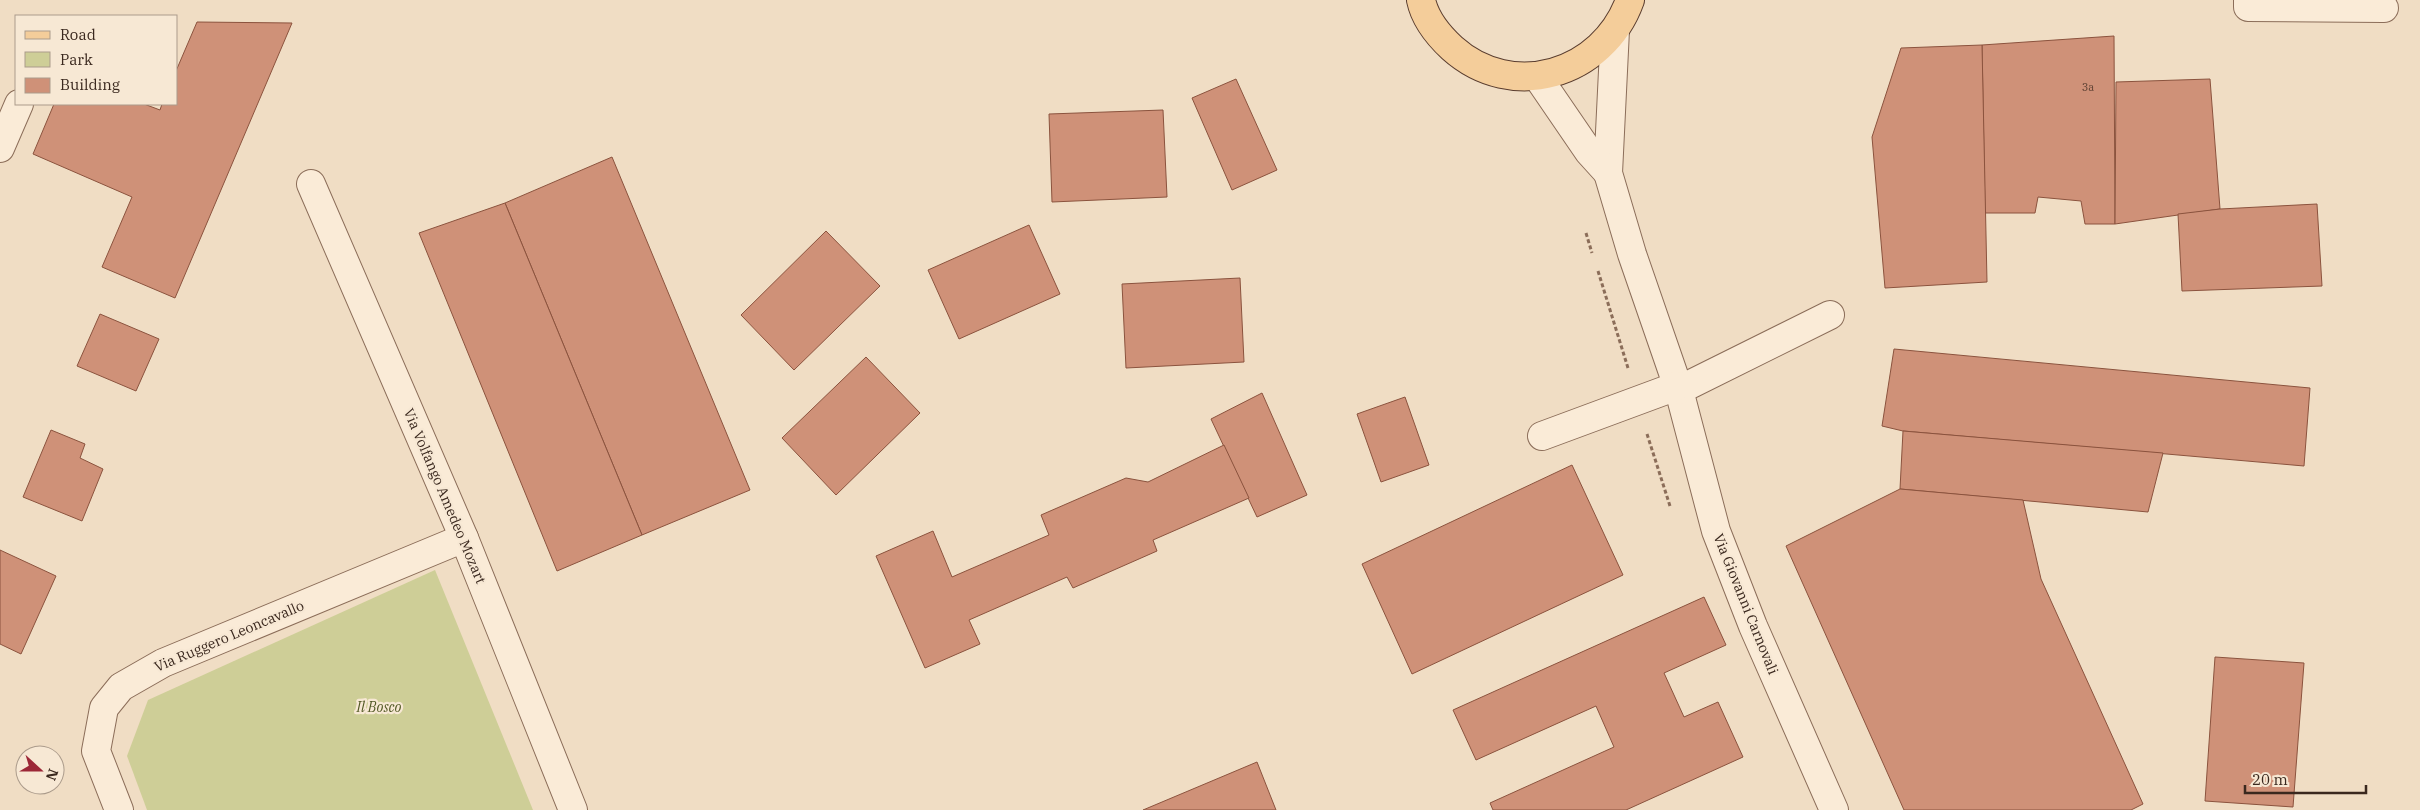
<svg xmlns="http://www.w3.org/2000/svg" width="2420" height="810" viewBox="0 0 2420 810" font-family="'IBM Plex Serif',serif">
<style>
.green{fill:#cece97}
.building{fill:#cf9178;stroke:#8b533e}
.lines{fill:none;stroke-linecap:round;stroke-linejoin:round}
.minor-casing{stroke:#8b6d59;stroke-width:30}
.major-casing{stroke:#593c2e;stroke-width:30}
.path{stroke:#8b6d59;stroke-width:3;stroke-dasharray:4 2.5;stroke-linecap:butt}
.minor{stroke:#faebd7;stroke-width:28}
.major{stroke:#f4cd9a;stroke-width:28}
.labels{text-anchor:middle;stroke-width:4.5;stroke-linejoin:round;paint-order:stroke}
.number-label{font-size:11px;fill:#5f4234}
.street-label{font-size:14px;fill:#3a281e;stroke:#f7e8d4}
.park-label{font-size:14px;font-style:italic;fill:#515824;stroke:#f7e8d4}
</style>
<rect width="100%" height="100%" fill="#f0ddc4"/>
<path class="green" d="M435 570 533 810H147L127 756 148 700Z"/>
<g class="building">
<path d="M197 22 292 23 175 298 102 267 132 197 33 154 54 104H144L160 110 162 104H176V71Z"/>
<path d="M2114 36 2115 224H2085L2081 201 2038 197 2035 213H1985L1982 45Z"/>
<path d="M1982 45 1987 282 1885 288 1872 137 1901 48Z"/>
<path d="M1236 79 1277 170 1232 190 1192 98Z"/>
<path d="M2210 79 2220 209 2115 224 2116 82Z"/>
<path d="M1163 110 1167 197 1052 202 1049 114Z"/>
<path d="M612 157 750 490 642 535 505 203Z"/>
<path d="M505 203 642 535 557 571 419 233Z"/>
<path d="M2317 204 2322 286 2182 291 2178 214 2220 209Z"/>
<path d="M1029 225 1060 294 959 339 928 270Z"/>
<path d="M826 231 880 286 794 370 741 315Z"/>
<path d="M1240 278 1244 362 1126 368 1122 284Z"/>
<path d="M100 314 159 339 136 391 77 366Z"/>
<path d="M1894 349 2310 388 2304 466 1903 431 1882 426Z"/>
<path d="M866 357 920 413 836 495 782 438Z"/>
<path d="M1262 393 1307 495 1257 517 1211 419Z"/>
<path d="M1405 397 1429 465 1381 482 1357 414Z"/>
<path d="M51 430 85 444 80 458 103 469 82 521 23 497Z"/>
<path d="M1903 431 2163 453 2148 512 1900 489Z"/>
<path d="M1224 445 1249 498 1153 540 1157 551 1073 588 1067 577 969 620 980 644 925 668 876 556 933 531 952 577 1049 535 1041 515 1126 478 1148 482Z"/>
<path d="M1572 465 1623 575 1412 674 1362 564Z"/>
<path d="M1900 489 2023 500 2041 579 2143 804 2131 810H1904L1786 546Z"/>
<path d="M0 550 56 576 21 654 0 644Z"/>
<path d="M1704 597 1726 645 1664 673 1684 717 1718 702 1743 757 1626 810H1493L1490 803 1614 747 1596 706 1476 760 1453 710Z"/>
<path d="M2215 657 2304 663 2293 807 2205 801Z"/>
<path d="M1257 762 1276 810H1143Z"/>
</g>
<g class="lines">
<defs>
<g id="minor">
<path d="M2248 0V7L2384 8"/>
<path d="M1615 30 1608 173 1632 254 1679 390 1716 531 1753 626 1834 810"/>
<path d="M1537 76 1589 152 1608 173"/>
<path d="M0 148 19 104"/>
<path d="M311 184 464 538 573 810"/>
<path d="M1679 390 1830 315"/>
<path d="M1542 436 1677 386"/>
<path d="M119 810 96 751 104 708 121 687 163 663 464 538"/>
</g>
<path id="major" d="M1421 0C1425 19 1438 35 1452 48 1512 102 1603 75 1630 0"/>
</defs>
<use href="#minor" class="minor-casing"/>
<use href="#major" class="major-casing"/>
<g class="path">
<path d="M1586 233 1592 253"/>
<path d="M1598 271 1628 368"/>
<path d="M1647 434 1670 506"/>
</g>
<use href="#minor" class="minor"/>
<use href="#major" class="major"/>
</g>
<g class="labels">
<g class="number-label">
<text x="2088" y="91">3a</text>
</g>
<g class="street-label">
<text transform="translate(445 496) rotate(67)" y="5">Via Volfango Amedeo Mozart</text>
<text transform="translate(1746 604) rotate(68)" y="5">Via Giovanni Carnovali</text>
<text transform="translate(229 636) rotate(-23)" y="5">Via Ruggero Leoncavallo</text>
</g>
<g class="park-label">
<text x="379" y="712">Il Bosco</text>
</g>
</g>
<rect x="15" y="15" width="162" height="90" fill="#f7e8d4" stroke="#ab9b8b"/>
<rect x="25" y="31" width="25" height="8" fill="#f4cd9a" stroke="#ab9b8b"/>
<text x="60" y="40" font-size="15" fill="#3a281e">Road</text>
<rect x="25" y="52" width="25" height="15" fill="#cece97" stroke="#ab9b8b"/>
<text x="60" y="65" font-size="15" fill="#3a281e">Park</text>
<rect x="25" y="78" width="25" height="15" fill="#cf9178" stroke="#ab9b8b"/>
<text x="60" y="90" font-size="15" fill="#3a281e">Building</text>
<g transform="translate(40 770) rotate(111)"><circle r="24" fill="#f7e8d4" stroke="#ab9b8b"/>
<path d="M0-4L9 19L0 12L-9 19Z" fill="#9c2737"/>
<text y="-8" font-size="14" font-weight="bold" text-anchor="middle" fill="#3a281e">N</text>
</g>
<path d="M2245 785v8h121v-8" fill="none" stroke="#3a281e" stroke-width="2.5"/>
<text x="2252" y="785" font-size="15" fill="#3a281e" stroke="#f7e8d4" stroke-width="4" paint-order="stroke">20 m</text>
</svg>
